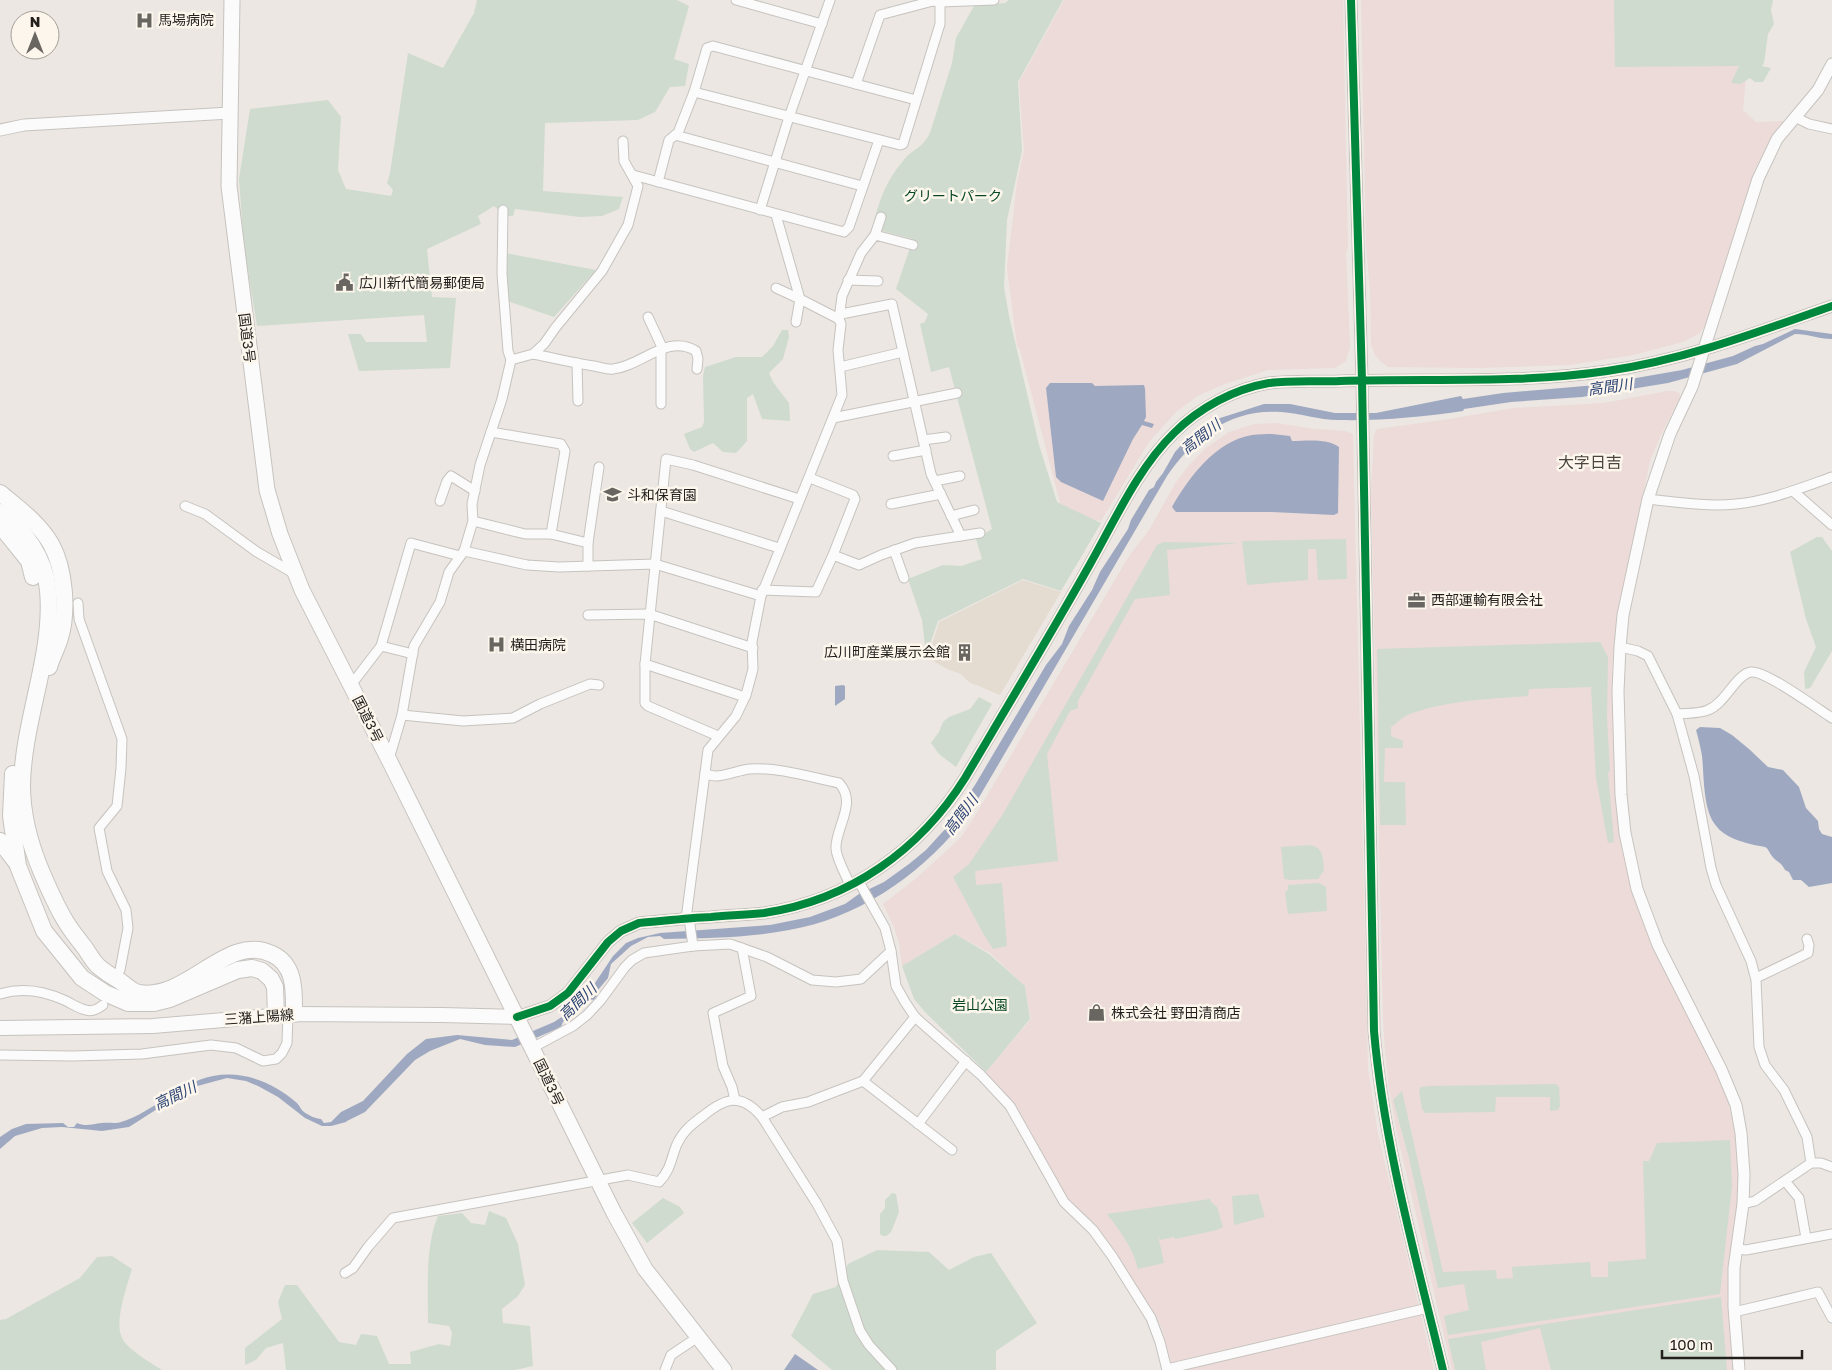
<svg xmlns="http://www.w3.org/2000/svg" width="1832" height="1370" viewBox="0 0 1832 1370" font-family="'Golos Text','Noto Sans JP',sans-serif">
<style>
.built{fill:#e4dbd1}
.industrial{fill:#ecdbd8}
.green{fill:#cfdbce}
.water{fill:#9ea9c1}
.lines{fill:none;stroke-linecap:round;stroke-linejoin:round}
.minor-casing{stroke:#c6c3bf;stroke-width:11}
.tertiary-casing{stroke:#c6c3bf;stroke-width:13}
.primary-casing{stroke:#c6c3bf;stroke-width:16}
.trunk-casing{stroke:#c6c3bf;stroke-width:17}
.motorway-casing{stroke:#c6c3bf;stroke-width:18}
.minor{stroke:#fcfbfb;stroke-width:9}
.tertiary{stroke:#fcfbfb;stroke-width:11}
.primary{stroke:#fcfbfb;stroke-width:14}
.trunk{stroke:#fcfbfb;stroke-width:15}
.motorway{stroke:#fcfbfb;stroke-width:16}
.cycleway-casing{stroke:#fcf6ec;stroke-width:11}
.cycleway{stroke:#00873e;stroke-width:8}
.labels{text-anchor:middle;stroke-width:5;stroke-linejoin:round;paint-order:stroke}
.poi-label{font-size:14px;fill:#221f1c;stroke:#fcf6ec;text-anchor:start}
.park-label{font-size:14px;fill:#084722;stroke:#fcf6ec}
.street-label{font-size:14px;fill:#221f1c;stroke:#fcf6ec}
.water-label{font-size:15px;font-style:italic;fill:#2f4676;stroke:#fcf6ec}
.quarter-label{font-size:16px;fill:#4a453e;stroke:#fcf6ec}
</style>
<rect width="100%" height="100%" fill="#ece7e2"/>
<path class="built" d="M1023 580 1061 592 1000 695 969 682 961 674 947 669 928 658 939 622Z"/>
<g class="industrial">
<path d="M1064 0H1343L1348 248 1346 252 1350 347 1346 361 1335 368 1268 370 1225 384 1199 395 1176 412 1149 442 1101 521 1063 514 1020 350 1017 346 1007 268 1017 182 1024 151 1019 82Z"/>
<path d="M1361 0H1753L1743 110 1756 122 1784 121 1766 147 1755 169 1705 325 1700 333 1683 342 1633 355 1570 365 1478 368 1388 367 1380 361 1375 355 1371 344 1370 291 1366 244Z"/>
<path d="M1667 391H1675L1680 394 1679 399 1660 437 1650 461 1617 622 1612 667 1615 785 1618 822 1622 851 1631 888 1642 921 1654 949 1714 1065 1726 1094 1734 1127 1738 1151 1739 1183 1734 1370H1452L1396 1129 1389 1088 1385 1052 1383 1019 1371 489 1374 435 1377 429 1443 420 1514 408 1604 403Z"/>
<path d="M1276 423 1315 429 1345 431 1353 434 1368 1068 1378 1134 1434 1370H1173L1162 1328 1153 1312 1135 1289 1119 1258 1105 1237 1067 1198 1059 1186 1031 1132 1016 1107 998 1085 985 1073 1031 1019 1025 986 990 953 955 934 902 966 899 943 894 927 883 904 914 880 942 855 961 837 975 816 1129 556 1149 530 1176 482 1191 463 1206 448 1229 432 1254 424Z"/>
</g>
<g class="green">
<path d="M477 0H677L689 6 674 59 689 64 685 86 670 87 655 112 638 120 545 123 543 191 623 197 619 209 602 216 580 217 515 209 513 216H506L494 206 478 216 481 224 427 249 432 297 456 298 450 368 359 371 348 334H361L366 342H427L424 315 257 326 244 247 239 179 250 109 328 100 341 117 338 170 346 189 391 196 393 190 387 183 390 173 408 53 443 68 474 13Z"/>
<path d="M1009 0H1063L1018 82 1022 151 1007 220 1004 287 1009 316 1039 445 1057 502 1101 523 1061 591 1023 579 938 621 929 647 925 646 922 620 908 579 943 565 961 566 982 559 976 539 992 529 949 367 931 372 920 324 925 322 928 314 896 289 913 239 872 228C880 200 884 184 903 161 912 149 922 149 930 133L952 63 956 38 974 6 1005 3Z"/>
<path d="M1614 0H1773L1771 10 1774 24 1768 34 1764 63 1762 66 1771 68 1763 82H1755L1750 78 1740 84 1731 83 1739 66 1615 67Z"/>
<path d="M505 253 596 270 554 317 507 301Z"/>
<path d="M782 330H788L789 337 783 359 769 373 773 382 789 403 790 421 762 419 753 394 747 398V441L736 453 723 452 713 443 694 452 690 449 684 434 702 427 704 422 703 376 705 367 736 357H762L773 346Z"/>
<path d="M1817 537H1822L1832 551V651L1810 688 1805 689 1804 672 1816 647 1806 619 1790 552Z"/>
<path d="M1346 539 1347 579 1318 580 1316 549H1308V580L1247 585 1242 541Z"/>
<path d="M1164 542 1239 543 1167 550 1170 595 1135 599 1078 701V708L1070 711 1047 754 1058 861 975 871 976 885 1002 883 1007 946 993 949 984 935 953 877 969 864 1003 814 1157 545Z"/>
<path d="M1600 642 1608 657 1607 718 1610 771 1608 772 1614 842 1608 843 1596 778 1591 687 1529 689 1528 696C1489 699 1447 700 1410 714 1403 716 1397 723 1391 727V736L1403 741V748H1385L1384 782H1405L1406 825H1380L1377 649Z"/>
<path d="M979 697 992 704 956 767 939 754 931 743 939 732 943 722 949 717 970 709Z"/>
<path d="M1311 845C1324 849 1323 859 1324 870L1318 879 1290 880 1284 879 1281 847Z"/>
<path d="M1319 883 1326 887 1327 911 1288 914 1285 893 1288 889V885Z"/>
<path d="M955 934 989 954 1025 986 1030 1019 986 1072 926 1013 914 999 902 966Z"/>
<path d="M1556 1084 1559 1087 1560 1106 1558 1110 1550 1111V1097H1496L1495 1112 1425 1113 1422 1109 1419 1090 1421 1087 1429 1086Z"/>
<path d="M1402 1091 1443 1272 1496 1270 1497 1279 1513 1278 1512 1267 1590 1262 1591 1277H1608V1262L1646 1259 1643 1161H1649L1657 1143 1730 1140 1732 1186 1720 1294 1448 1335 1444 1316 1469 1310 1464 1284 1438 1288 1409 1158 1393 1100Z"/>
<path d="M892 1193 896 1194 899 1212 891 1232 886 1236H883L880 1234V1214L885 1208V1200Z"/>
<path d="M1258 1194 1265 1217 1234 1225 1232 1196Z"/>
<path d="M663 1198 680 1207 684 1213 647 1243 632 1223Z"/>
<path d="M1210 1199 1212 1203 1217 1207 1223 1227 1217 1230 1175 1239 1174 1237 1160 1240 1158 1235 1164 1263 1138 1269C1133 1248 1120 1231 1107 1214Z"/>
<path d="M489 1211 506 1218 518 1244 525 1285 518 1296 502 1309 503 1323 530 1326 533 1366 515 1370H286L283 1343 266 1348 256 1360 245 1365V1348L282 1319 278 1302 285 1285H297L339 1342 356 1345 361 1334 377 1336 389 1364H411L410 1352 439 1344 450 1346 452 1333 449 1326 428 1323C428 1291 425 1246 438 1216L462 1213 471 1223 485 1225Z"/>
<path d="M877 1250 929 1252 949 1270 974 1257 991 1253 1037 1323 996 1351V1370H832L791 1336 813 1294 836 1287 848 1264Z"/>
<path d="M112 1256 132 1269C127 1286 114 1322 122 1338 127 1349 151 1363 162 1370H0V1320L6 1319 80 1278 97 1257Z"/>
<path d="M1721 1297 1727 1370H1551L1540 1328 1481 1342 1486 1370H1455L1448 1339Z"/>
</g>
<g class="water">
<path d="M1795 329 1832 334V339C1819 339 1808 334 1795 334L1737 364 1668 383 1582 397 1511 402 1464 409 1463 411C1422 417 1380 421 1338 420 1319 420 1300 413 1281 412 1231 408 1194 437 1167 476L991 777C981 794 972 810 960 825 918 877 855 919 789 930 748 938 705 938 664 939L660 936 648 937 631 946 611 964 608 978 598 990 599 993 594 1000 588 999 563 1022 561 1027 515 1047 485 1045 460 1039 430 1051 415 1060 365 1112 347 1121 346 1122 331 1126H322L305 1118 278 1097 258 1086 246 1081 227 1078 190 1088 129 1127 102 1131 62 1127 42 1128 15 1136 0 1149V1137L12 1129 26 1124 63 1123 68 1127H74L77 1123C86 1127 92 1124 102 1123 108 1122 115 1124 121 1122 154 1112 178 1083 213 1076 244 1070 274 1083 297 1103 300 1106 301 1110 304 1112 308 1115 316 1119 321 1119L324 1123 331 1122 341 1112 363 1101 407 1054 426 1039 457 1035 512 1040 554 1022 574 1009 593 986 613 956 626 943 638 938 660 933 770 925 810 917 845 904 859 894 884 882 909 864 926 850 947 827 975 785 1046 665 1062 644 1069 626 1092 590 1100 572 1128 529 1131 520 1149 490 1154 487 1156 482 1163 473 1175 452 1184 442 1217 419 1264 404H1290L1335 413H1376L1461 396 1463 399 1503 393 1596 385 1682 370 1733 356 1755 346 1763 344Z"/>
<path d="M1050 383H1092L1095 386 1144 385 1145 389 1146 417 1144 421 1154 424 1152 428 1142 425 1133 439 1103 501 1061 482 1056 477 1046 388Z"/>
<path d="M1272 434 1290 436 1292 441C1306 441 1327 438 1339 447L1338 513 1334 515 1272 512H1176L1172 507C1189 477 1216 441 1252 435 1259 434 1266 434 1272 434Z"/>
<path d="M843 685 845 686V699L835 706V686Z"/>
<path d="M1700 727 1720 728 1732 735 1749 749 1768 767 1783 770 1799 787 1806 808 1818 821 1819 829 1822 834 1832 837V883L1809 887 1801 880H1793L1789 872 1785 870C1781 861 1777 863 1772 856 1769 853 1769 849 1765 847 1762 846 1758 846 1754 845 1739 841 1723 837 1714 823 1703 807 1704 775 1702 756 1701 749 1698 737 1696 730Z"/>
<path d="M795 1354 818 1370H784Z"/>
</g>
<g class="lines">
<defs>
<g id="minor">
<path d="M736 0 822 24"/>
<path d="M940 2 994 0"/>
<path d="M694 92 900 145 903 144 940 24V2L933 1 880 15 856 84"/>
<path d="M1795 117 1809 124 1832 129"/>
<path d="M675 135 862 186"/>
<path d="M633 175 844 232 849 227 879 140"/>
<path d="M658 182 669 140 678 133 694 92 707 48 713 46 916 100"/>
<path d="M503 210 502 274 508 351 511 360"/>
<path d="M760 210 789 117 830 0"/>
<path d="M776 215 800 299 839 319"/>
<path d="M875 235 881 217"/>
<path d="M848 280 878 281"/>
<path d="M776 288 800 299 796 322"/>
<path d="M841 314 892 304 931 474 961 536"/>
<path d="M648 317 661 345V404"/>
<path d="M533 354C554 358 574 363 594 366 600 367 608 370 613 369 642 366 667 333 696 351L698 359 697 369"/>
<path d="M577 363 578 401"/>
<path d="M840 367 903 352"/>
<path d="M833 418 957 393"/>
<path d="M491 432 561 444 565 451 551 534"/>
<path d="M923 440 946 437"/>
<path d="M893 456 926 450"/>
<path d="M935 481 960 476"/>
<path d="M1793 491 1832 525"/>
<path d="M1648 499C1676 502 1707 507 1736 504 1769 501 1801 488 1832 477"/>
<path d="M440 501 447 481 451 476 475 491"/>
<path d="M891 504 941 494"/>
<path d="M185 506 205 514 257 552 295 574"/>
<path d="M661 511 779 548"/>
<path d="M951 516 974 510"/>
<path d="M473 521 525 534H551L588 543"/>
<path d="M894 550 904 578"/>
<path d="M464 551 527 565 559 567 655 564 761 596"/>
<path d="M833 555 859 565 881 555 915 543 980 533"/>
<path d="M588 566V543L599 467"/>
<path d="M762 590 816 592 833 555 855 499 853 495 810 478"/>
<path d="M78 603 79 619 122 739 121 768 117 806 99 828 107 871 126 910 128 928 120 970"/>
<path d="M588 615 649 614 753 648"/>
<path d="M381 646 413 654"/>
<path d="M1620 647 1638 651 1648 656 1677 714 1694 776 1711 868 1716 885 1751 961 1756 980 1759 1047 1765 1065 1784 1090 1807 1137 1811 1163"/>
<path d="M645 664 745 697"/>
<path d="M351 685 381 646 411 543 460 556"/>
<path d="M1677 714C1687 713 1699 714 1708 710 1726 703 1735 675 1751 672 1765 670 1818 709 1832 718"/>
<path d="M402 715 463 721 513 718 540 704 590 684 599 685"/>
<path d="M718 736 648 706 645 703V664L666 459 693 465 799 499"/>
<path d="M389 759 402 715 414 646 440 602 449 572 464 551 473 521 472 504 480 465 502 399 511 360 533 354 544 344 556 327 602 271 628 225 638 186 624 161 623 141"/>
<path d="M705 773C717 781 736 770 750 769 779 767 810 777 839 783 858 803 835 828 836 848 836 858 846 875 850 885"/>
<path d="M859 882 885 928 891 951 896 986 905 1002 915 1017 981 1075 1010 1106 1064 1202 1093 1230 1112 1256 1151 1318 1160 1342 1167 1370"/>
<path d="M689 918 693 946"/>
<path d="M686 919 708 750 736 716 746 695 753 669 752 642 761 596 842 395 838 350 841 324 839 319 842 296 861 253 875 235 913 245"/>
<path d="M1756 978 1808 953 1809 945 1807 939"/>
<path d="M0 994C22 987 44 991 64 1000 71 1003 79 1009 86 1010 92 1012 98 1009 103 1005"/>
<path d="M532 1048 573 1026 587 1015 600 1001 625 967 632 960 644 953 693 946 730 944 767 957 812 980 836 982 861 979 891 951"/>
<path d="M0 1055 73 1056 142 1054 211 1045 236 1048 263 1061 276 1059 282 1053 287 1043 288 1014"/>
<path d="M863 1081 952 1150"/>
<path d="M735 1100 732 1087 723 1066 713 1013 751 996 742 948"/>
<path d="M762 1117 782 1107 808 1102 863 1081 915 1017"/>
<path d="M918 1124 966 1061"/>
<path d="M1785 1181 1799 1198 1806 1238"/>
<path d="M1743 1204 1755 1201 1811 1163H1821L1832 1167"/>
<path d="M1737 1249 1746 1250 1832 1234"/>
<path d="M345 1273 353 1268 368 1247 393 1218 628 1175 659 1182C671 1170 671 1158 677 1144 683 1131 692 1124 703 1116 726 1097 741 1093 762 1117L817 1204 837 1241 843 1281 860 1331 869 1345 892 1370"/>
<path d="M1734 1312 1818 1292 1832 1318"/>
<path d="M1167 1369 1428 1308"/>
<path d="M665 1370 671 1355 698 1337"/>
</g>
<g id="tertiary">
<path d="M1351 0 1362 380 1374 1031C1384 1146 1416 1258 1443 1370"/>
<path d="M0 130 24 125 230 113"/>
<path d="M517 1017 550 1006 568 993 608 942 621 931 639 923C663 921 687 918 711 917 729 915 747 915 764 913 850 900 920 850 965 778 1007 707 1049 637 1089 566 1114 522 1138 468 1174 433 1199 408 1234 389 1269 383 1292 380 1317 382 1340 381 1429 378 1519 384 1607 371 1685 360 1758 332 1832 306"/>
<path d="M1739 1370 1734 1307V1268L1743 1204 1744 1174 1741 1133 1736 1105 1721 1069 1658 945 1637 889 1625 833 1621 795 1618 691 1620 647 1623 615 1648 499 1670 434 1692 387 1758 179 1777 139 1818 90 1832 64"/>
</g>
<path id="primary" d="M0 1028 153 1026 294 1014 442 1015 517 1017"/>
<path id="trunk" d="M232 0 229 186 267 490 280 534 302 590 389 760 614 1213 645 1269 724 1370"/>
<g id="motorway">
<path d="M0 493C18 508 39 523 51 544 65 569 68 611 60 638 57 648 52 657 49 667"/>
<path d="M0 512C25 530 45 558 48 590 54 654 23 720 22 785 22 814 30 845 42 873 48 887 55 903 63 917 69 928 77 938 85 948 89 954 93 961 98 966 105 972 113 977 120 981 125 985 133 992 139 993 188 1001 227 932 272 954 296 965 294 992 294 1014"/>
<path d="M0 525 29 561 33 577"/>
<path d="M13 774 11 816 18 866 44 931 82 978 105 993 128 1003H154L170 999 238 970 252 968 262 971 271 979 275 987 276 1015"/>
<path d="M0 841 16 862"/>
</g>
</defs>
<use href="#minor" class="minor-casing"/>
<use href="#tertiary" class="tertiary-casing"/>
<use href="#primary" class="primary-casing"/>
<use href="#trunk" class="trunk-casing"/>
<use href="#motorway" class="motorway-casing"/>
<use href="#minor" class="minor"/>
<use href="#tertiary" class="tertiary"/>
<use href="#primary" class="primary"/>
<use href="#trunk" class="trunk"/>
<use href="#motorway" class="motorway"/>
<defs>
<g id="cycleway">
<path d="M1351 0 1362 380 1374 1031C1384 1146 1416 1258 1443 1370"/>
<path d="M517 1017 550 1006 568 993 608 942 621 931 639 923C663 921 687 918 711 917 729 915 747 915 764 913 850 900 920 850 965 778 1007 707 1049 637 1089 566 1114 522 1138 468 1174 433 1199 408 1234 389 1269 383 1292 380 1317 382 1340 381 1429 378 1519 384 1607 371 1685 360 1758 332 1832 306"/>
</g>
</defs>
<use href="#cycleway" class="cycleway-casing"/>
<use href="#cycleway" class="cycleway"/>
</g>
<defs>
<symbol id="hospital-bare" viewBox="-9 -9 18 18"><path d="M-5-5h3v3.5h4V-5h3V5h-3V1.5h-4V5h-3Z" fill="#696561" stroke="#fcf6ec" stroke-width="2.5" paint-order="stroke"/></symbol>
<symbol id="civic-bare" viewBox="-9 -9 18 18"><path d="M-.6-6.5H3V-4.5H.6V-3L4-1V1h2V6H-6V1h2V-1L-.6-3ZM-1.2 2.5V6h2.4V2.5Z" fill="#696561" stroke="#fcf6ec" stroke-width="2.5" paint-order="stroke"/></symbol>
<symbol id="school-bare" viewBox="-9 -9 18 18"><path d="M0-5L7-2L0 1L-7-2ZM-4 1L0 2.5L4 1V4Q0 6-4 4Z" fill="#696561" stroke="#fcf6ec" stroke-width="2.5" paint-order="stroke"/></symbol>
<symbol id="office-bare" viewBox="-9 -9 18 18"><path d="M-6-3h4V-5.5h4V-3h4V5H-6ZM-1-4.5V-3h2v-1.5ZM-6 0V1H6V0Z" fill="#696561" stroke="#fcf6ec" stroke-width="2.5" paint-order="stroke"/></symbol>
<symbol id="building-bare" viewBox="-9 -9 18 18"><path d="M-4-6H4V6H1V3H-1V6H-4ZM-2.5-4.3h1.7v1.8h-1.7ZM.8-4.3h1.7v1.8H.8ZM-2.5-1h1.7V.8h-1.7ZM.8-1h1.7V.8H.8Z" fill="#696561" stroke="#fcf6ec" stroke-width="2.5" paint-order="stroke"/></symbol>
<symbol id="shop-bare" viewBox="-9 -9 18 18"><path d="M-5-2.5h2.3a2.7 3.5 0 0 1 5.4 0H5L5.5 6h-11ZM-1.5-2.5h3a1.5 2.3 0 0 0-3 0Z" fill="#696561" stroke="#fcf6ec" stroke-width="2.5" paint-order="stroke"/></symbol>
</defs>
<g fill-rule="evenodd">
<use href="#hospital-bare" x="132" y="8" width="25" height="25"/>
<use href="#civic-bare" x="332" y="270" width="25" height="25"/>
<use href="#school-bare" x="600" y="482" width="25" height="25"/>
<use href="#office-bare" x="1404" y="588" width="25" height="25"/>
<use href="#hospital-bare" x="484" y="632" width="25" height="25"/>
<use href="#building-bare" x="952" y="640" width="25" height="25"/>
<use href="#shop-bare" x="1084" y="1000" width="25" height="25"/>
</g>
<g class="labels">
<g class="poi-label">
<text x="158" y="25">馬場病院</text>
<text x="359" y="288">広川新代簡易郵便局</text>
<text x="627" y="500">斗和保育園</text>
<text x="1431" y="605">西部運輸有限会社</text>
<text x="510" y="650">横田病院</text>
<text x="950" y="657" text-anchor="end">広川町産業展示会館</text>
<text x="1111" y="1018">株式会社 野田清商店</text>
</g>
<g class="park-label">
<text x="953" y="201">グリートパーク</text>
<text x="980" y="1010">岩山公園</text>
</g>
<g class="street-label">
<text transform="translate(247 338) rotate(83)" y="5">国道3号</text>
<text transform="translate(368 719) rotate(63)" y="5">国道3号</text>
<text transform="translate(259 1017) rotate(-4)" y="5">三潴上陽線</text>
<text transform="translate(549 1082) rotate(64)" y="5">国道3号</text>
</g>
<g class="water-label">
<text transform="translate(1610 387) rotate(-8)" y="5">高間川</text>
<text transform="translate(1201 437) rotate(-38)" y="5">高間川</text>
<text transform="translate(961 815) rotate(-53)" y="5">高間川</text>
<text transform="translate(578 1002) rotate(-44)" y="5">高間川</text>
<text transform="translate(175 1096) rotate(-26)" y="5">高間川</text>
</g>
<g class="quarter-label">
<text x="1590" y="468">大字日吉</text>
</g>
</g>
<g transform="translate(35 35)"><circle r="24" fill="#fcf6ec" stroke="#a5a099"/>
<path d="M0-4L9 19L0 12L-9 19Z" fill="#696561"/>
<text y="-8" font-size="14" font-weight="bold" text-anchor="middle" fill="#221f1c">N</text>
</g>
<path d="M1662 1350v8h140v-8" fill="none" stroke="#221f1c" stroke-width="2.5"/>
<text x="1670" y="1350" font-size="15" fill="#221f1c" stroke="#fcf6ec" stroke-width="4" paint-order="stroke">100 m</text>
</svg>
